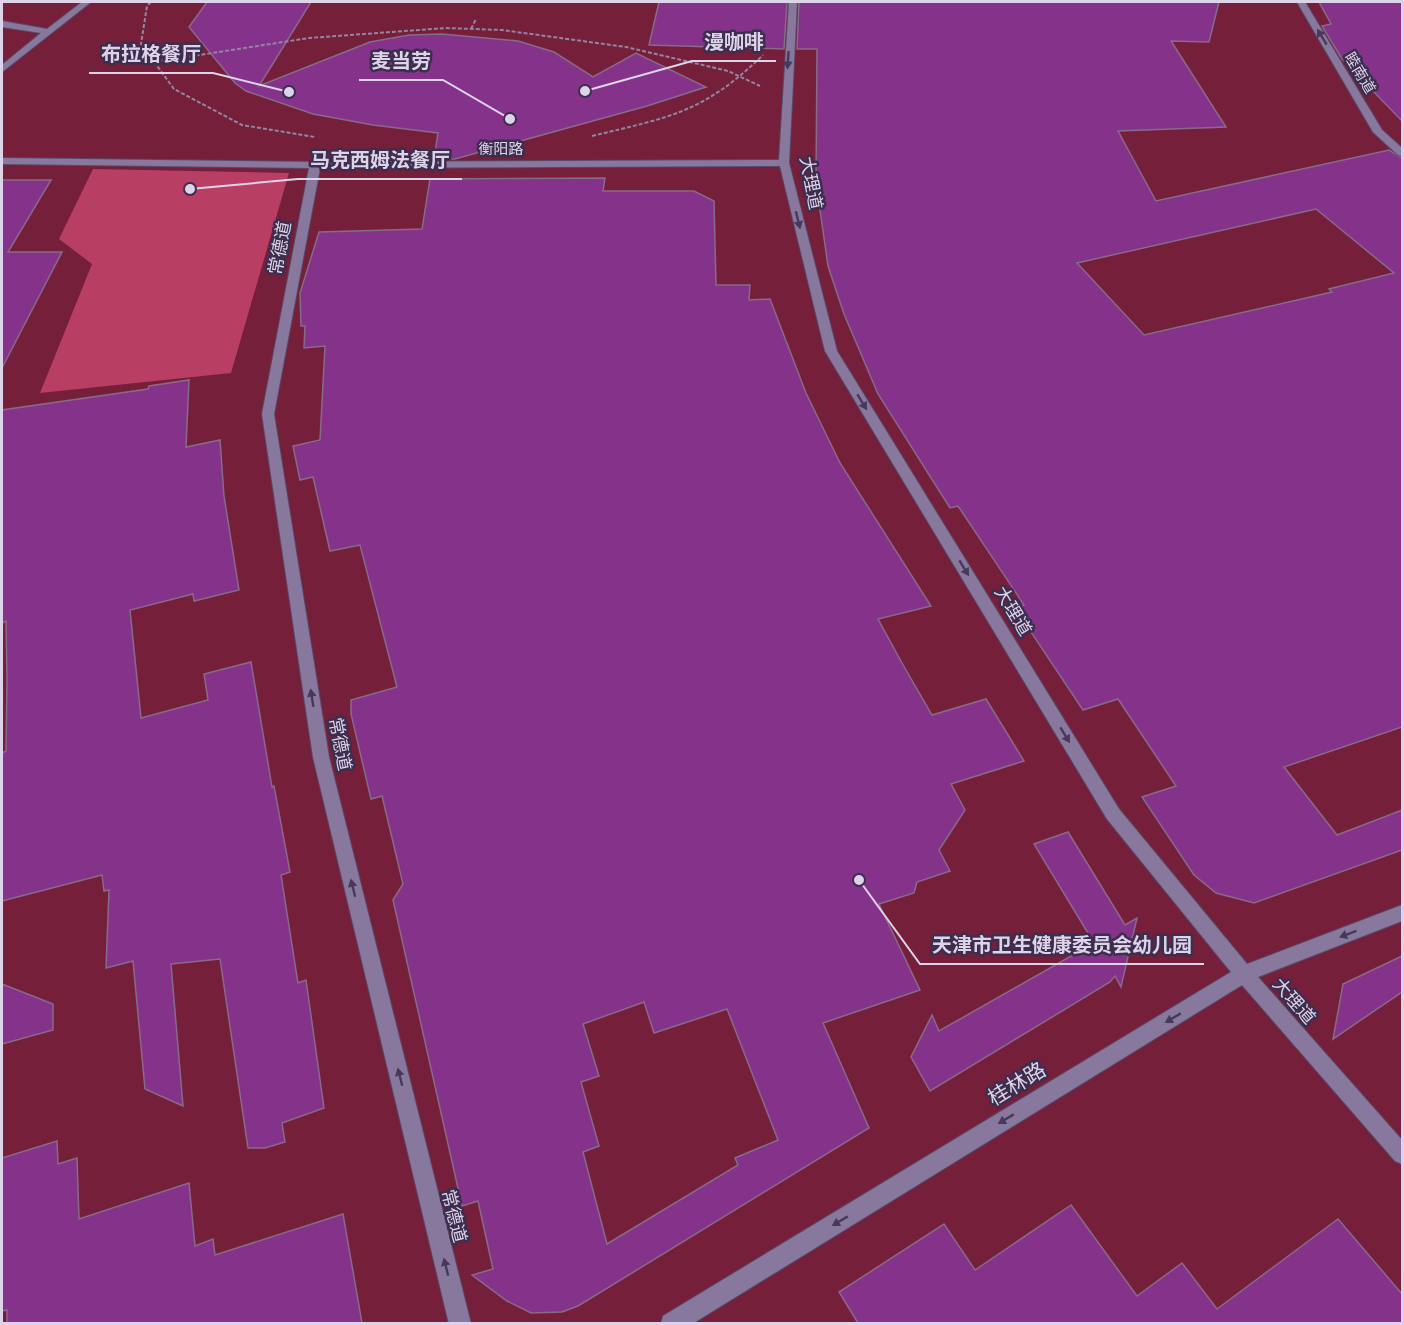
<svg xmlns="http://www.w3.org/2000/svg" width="1404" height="1325" viewBox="0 0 1404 1325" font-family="'Libre Baskerville','Noto Sans SC',serif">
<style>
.green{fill:#751f3b}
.forest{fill:#b83e64}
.building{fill:#85328b;stroke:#886a89;stroke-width:1.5;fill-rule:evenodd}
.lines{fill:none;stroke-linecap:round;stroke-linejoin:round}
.minor-casing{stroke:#584a67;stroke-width:2}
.path{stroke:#9286a1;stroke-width:2;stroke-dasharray:4 2;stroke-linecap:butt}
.minor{fill:#89789e;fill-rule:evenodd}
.oneway{fill:#48395b}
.labels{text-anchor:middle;stroke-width:5;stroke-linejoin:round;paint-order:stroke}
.far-street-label{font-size:15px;fill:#ddd4e9;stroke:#3d2e4f}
.street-label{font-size:18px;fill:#ddd4e9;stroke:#3d2e4f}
.near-street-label{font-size:21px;fill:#ddd4e9;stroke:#3d2e4f}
.leader{fill:none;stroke:#ddd4e9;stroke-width:2}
.callout-dot{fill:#ddd4e9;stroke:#3d2e4f;stroke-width:2}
.callout-label{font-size:20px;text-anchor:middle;font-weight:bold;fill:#ddd4e9;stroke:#3d2e4f;stroke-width:5;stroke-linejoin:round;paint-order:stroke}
</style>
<rect width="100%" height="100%" fill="#3d2e4f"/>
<path class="green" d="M2 2H1402V1323L2 1324Z"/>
<path class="forest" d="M93 169 289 173 231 373 40 393 92 264 59 239Z"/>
<g class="building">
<path d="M207 2H311L259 86 370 42 409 35 442 34 518 41 554 52 593 77 636 53 706 87 647 106 455 159H434L438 133 373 125 313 114 246 91 235 83 189 27Z"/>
<path d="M659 2H787L784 49 649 45Z"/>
<path d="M799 2H1219L1209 42 1171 41 1226 127 1118 131 1156 201 1389 150 1402 158V727L1284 767 1337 835 1402 810V850L1254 903 1216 893 1194 875 1142 797 1176 786 1118 699 1083 710 1015 608 1024 605 958 506 950 508 878 394 844 314 828 266 816 182 817 49H797ZM1316 209 1394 273 1329 289 1332 292 1144 335 1077 263Z"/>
<path d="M1319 2H1402V121L1342 59 1322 26 1331 24Z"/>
<path d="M605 178 603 191H694L714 201 716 285H750L749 300 770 299 806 393 840 463 931 606 878 619 902 663 932 715 986 699 1024 761 951 784 965 810 939 850 950 871 917 882 914 893 879 904 920 990 823 1023 869 1128 578 1306 562 1312 531 1313 507 1301 472 1275 493 1269 478 1201 462 1206 393 900 403 884 382 796 371 799 351 714V700L397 687 360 545 330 551 313 477 300 480 293 446 320 440 325 346 304 348 305 326H301L300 293 319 232 422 229 430 179ZM644 1002 654 1033 727 1009 778 1140 735 1158 738 1165 607 1244 583 1152 599 1146 581 1082 599 1076 583 1024Z"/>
<path d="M2 180H51L8 252H62L2 368Z"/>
<path d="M189 380 186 447 220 440 224 496 239 590 194 601 193 594 130 610 141 718 208 700 204 674 251 662 272 787 274 786 290 872 281 875 298 983 306 980 324 1108 282 1123 285 1142 265 1148H248L220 959 171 964 183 1106 145 1089 133 961 106 968 109 890 104 891 102 875 2 901V753L6 751 7 679 6 621 2 623V410L148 389 149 386Z"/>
<path d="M1068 832 1125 925 1137 918 1121 987 1115 976 1110 982 930 1091 911 1057 932 1015 939 1031 1094 943 1034 844Z"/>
<path d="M1402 956V992L1333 1039 1343 984Z"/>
<path d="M2 984 53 1004V1030L2 1044Z"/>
<path d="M57 1141 58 1164 77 1158 79 1219 189 1183 195 1246 213 1239 215 1255 343 1214 362 1323H7V1310L2 1311V1158Z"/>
<path d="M1071 1205 1137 1296 1182 1263 1217 1309 1338 1219 1402 1294V1323H858L839 1292 944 1224 975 1270Z"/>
</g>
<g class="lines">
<defs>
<g id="minor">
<path d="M82 2H91L2 72V65L41 33 2 27V21L47 29Z"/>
<path d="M789 2H797L789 163 837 351 1119 809 1247 964 1402 905V921L1258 977 1402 1140V1164L1395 1161 1242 985 692 1324H661L663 1316 1231 972 1107 819 825 351 780 166 320 168 274 414 329 757 471 1324H449L313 757 262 414 309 168 2 164V158L315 162 779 160Z"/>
<path d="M1297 2H1305L1382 130 1402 148V156L1398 155 1373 132Z"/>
</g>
</defs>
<use href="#minor" class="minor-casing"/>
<g class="path">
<path d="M151 2 147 6 141 44 174 89 242 125 315 137"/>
<path d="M471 29 476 19"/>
<path d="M154 62 309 38 446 28 502 30 626 47 728 71 760 86"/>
<path d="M592 136C670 117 703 113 763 55"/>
</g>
<use href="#minor" class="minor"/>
</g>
<defs><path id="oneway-solid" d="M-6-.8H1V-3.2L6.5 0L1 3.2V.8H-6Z" transform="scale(1.5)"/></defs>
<g class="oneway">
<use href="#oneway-solid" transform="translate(1322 37) rotate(-121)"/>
<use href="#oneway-solid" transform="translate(788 60) rotate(94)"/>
<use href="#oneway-solid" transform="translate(798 220) rotate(76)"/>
<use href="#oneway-solid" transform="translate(862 402) rotate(59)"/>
<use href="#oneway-solid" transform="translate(964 568) rotate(59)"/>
<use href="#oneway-solid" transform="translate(312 698) rotate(-99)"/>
<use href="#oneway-solid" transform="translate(1065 735) rotate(59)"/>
<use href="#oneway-solid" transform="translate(353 888) rotate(-104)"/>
<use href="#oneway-solid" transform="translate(1348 934) rotate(159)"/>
<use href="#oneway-solid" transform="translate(1173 1018) rotate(149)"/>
<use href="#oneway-solid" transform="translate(400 1077) rotate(-104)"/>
<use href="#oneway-solid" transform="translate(1006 1119) rotate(149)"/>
<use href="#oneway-solid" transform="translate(840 1221) rotate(149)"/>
<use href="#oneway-solid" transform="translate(446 1267) rotate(-104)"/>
</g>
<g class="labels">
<g class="far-street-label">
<text transform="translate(1360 73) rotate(59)" y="5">睦南道</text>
<text x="501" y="154">衡阳路</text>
</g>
<g class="street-label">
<text transform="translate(811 183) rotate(79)" y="6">大理道</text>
<text transform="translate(280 248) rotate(-79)" y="6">常德道</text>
<text transform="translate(1013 611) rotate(59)" y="6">大理道</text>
<text transform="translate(340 744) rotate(79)" y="6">常德道</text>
<text transform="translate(1294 1001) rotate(49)" y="6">大理道</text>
<text transform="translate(454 1216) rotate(76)" y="6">常德道</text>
</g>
<g class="near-street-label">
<text transform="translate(1017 1084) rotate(-31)" y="7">桂林路</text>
</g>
</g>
<path class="leader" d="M585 91L692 61H776M289 92L213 73H89M510 119L443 80H359M190 189L298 179H462M859 880L920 964H1204"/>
<g class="callout-dot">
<circle cx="585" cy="91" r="6"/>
<circle cx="289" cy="92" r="6"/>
<circle cx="510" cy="119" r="6"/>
<circle cx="190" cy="189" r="6"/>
<circle cx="859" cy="880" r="6"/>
</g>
<g class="callout-label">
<text x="734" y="49">漫咖啡</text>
<text x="151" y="61">布拉格餐厅</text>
<text x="401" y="68">麦当劳</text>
<text x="380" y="167">马克西姆法餐厅</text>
<text x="1062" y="952">天津市卫生健康委员会幼儿园</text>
</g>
<rect width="1404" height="1325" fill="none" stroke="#ddd4e9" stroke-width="6"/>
</svg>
